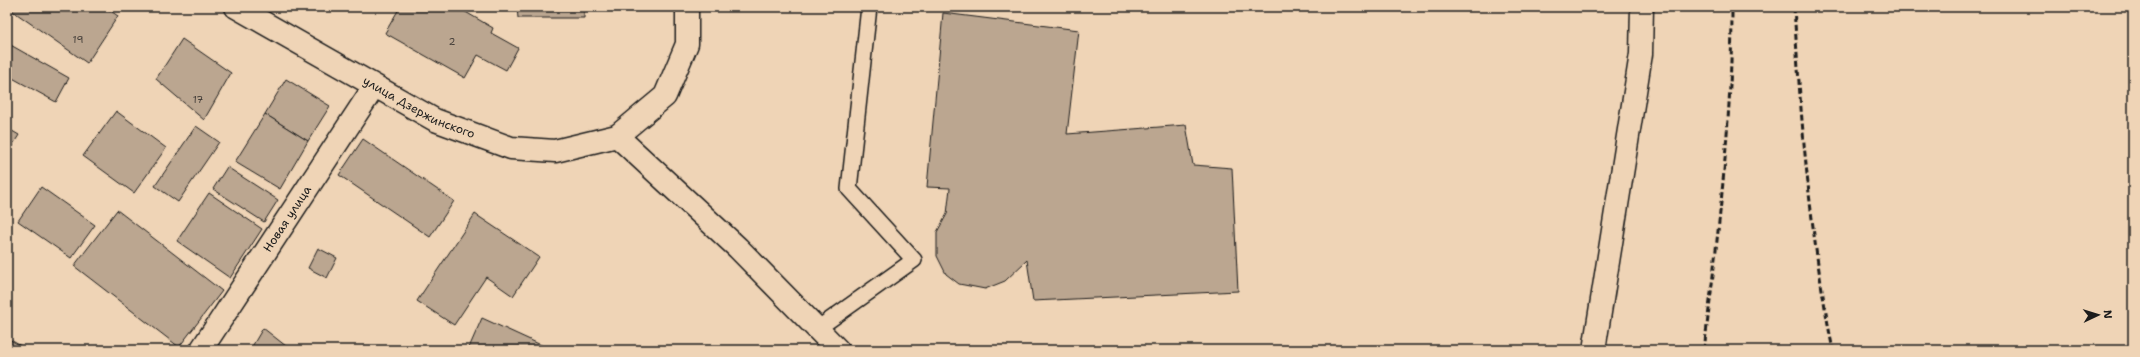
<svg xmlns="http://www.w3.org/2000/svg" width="2140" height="357" viewBox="0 0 2140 357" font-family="'Shantell Sans',sans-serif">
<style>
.building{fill:#bba690;stroke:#1c1c1c}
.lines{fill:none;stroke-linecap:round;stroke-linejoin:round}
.lane-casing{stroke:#1c1c1c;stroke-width:18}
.street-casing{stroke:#1c1c1c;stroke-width:25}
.primary-casing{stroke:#1c1c1c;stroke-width:25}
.lane{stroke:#efd4b6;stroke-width:15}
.street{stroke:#efd4b6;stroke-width:22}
.primary{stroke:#efd4b6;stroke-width:22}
.rail{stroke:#1c1c1c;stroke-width:3;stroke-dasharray:6 3;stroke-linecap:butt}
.labels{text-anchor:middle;stroke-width:3;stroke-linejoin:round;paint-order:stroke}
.number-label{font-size:10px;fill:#443e39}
.street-label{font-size:12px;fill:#1c1c1c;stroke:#efd4b6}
</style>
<rect width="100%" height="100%" fill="#efd4b6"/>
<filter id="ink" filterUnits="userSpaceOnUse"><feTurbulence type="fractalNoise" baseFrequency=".025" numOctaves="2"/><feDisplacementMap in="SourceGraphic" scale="8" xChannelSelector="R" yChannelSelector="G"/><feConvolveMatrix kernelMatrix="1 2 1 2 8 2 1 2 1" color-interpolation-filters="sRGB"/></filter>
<g filter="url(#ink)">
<g class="building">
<path d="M7 7H105L118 16 87 63Z"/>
<path d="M400 7H457L493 28 491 33 518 48 506 70 478 55 465 78 385 33Z"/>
<path d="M517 7H584V18H518Z"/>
<path d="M943 13 1079 30 1067 134 1186 125 1193 165 1232 168 1238 291 1033 301 1027 260 1005 281 985 289 959 284 946 274 937 256V232L947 214 950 188 927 187Z"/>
<path d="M182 39 231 73 204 120 156 79Z"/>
<path d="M7 43 69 78 56 102 7 75Z"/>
<path d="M286 79 330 106 308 141 265 114Z"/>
<path d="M116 111 166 148 134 193 83 156Z"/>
<path d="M265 114 308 141 280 189 235 162Z"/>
<path d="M196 126 219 142 178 202 155 186Z"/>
<path d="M7 128 19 135 7 154Z"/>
<path d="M363 139 454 201 430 237 339 175Z"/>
<path d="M227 167 278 200 264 222 213 189Z"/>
<path d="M41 187 95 225 71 258 18 221Z"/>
<path d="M209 193 262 229 230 278 177 241Z"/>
<path d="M117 210 222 291 179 347 74 266Z"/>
<path d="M475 214 539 257 513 296 486 277 454 325 417 301Z"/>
<path d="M318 248 337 258 327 278 308 268Z"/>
<path d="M482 318 552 350H468Z"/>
<path d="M263 328 291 350H250Z"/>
<path d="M7 338 28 350H7Z"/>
</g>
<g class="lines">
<defs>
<path id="lane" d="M817 329 914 260 849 189 869 7"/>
<g id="street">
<path d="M617 136 738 248 838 350"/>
<path id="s1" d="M201 350 374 87"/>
<path d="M1594 350 1641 54 1642 7"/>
</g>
<g id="primary">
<path id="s2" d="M236 7 435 120 511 148 555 151 617 136 665 96 687 44V7"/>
</g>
</defs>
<use href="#lane" class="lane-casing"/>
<use href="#street" class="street-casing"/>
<use href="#primary" class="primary-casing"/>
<use href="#lane" class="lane"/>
<use href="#street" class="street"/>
<use href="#primary" class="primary"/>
<g class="rail">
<path d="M1794 7C1801 122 1810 237 1833 350"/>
<path d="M1704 350C1718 236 1732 122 1732 7"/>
</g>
</g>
</g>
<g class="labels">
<g class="number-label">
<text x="78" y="43">19</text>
<text x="452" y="45">2</text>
<text x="198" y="103">17</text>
</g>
<g class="street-label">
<text dy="4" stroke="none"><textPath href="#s2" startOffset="209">улица Дзержинского</textPath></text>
<text dy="4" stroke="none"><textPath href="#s1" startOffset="157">Новая улица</textPath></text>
</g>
</g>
<rect width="2140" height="357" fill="none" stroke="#efd4b6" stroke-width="24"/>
<rect x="12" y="12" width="2116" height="333" fill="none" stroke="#1c1c1c" stroke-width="1.5" filter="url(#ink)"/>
<g transform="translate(2098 315) rotate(86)" stroke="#efd4b6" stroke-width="3" paint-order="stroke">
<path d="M0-3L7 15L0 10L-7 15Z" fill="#1c1c1c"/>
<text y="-6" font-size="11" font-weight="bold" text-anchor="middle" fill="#1c1c1c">N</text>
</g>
</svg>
